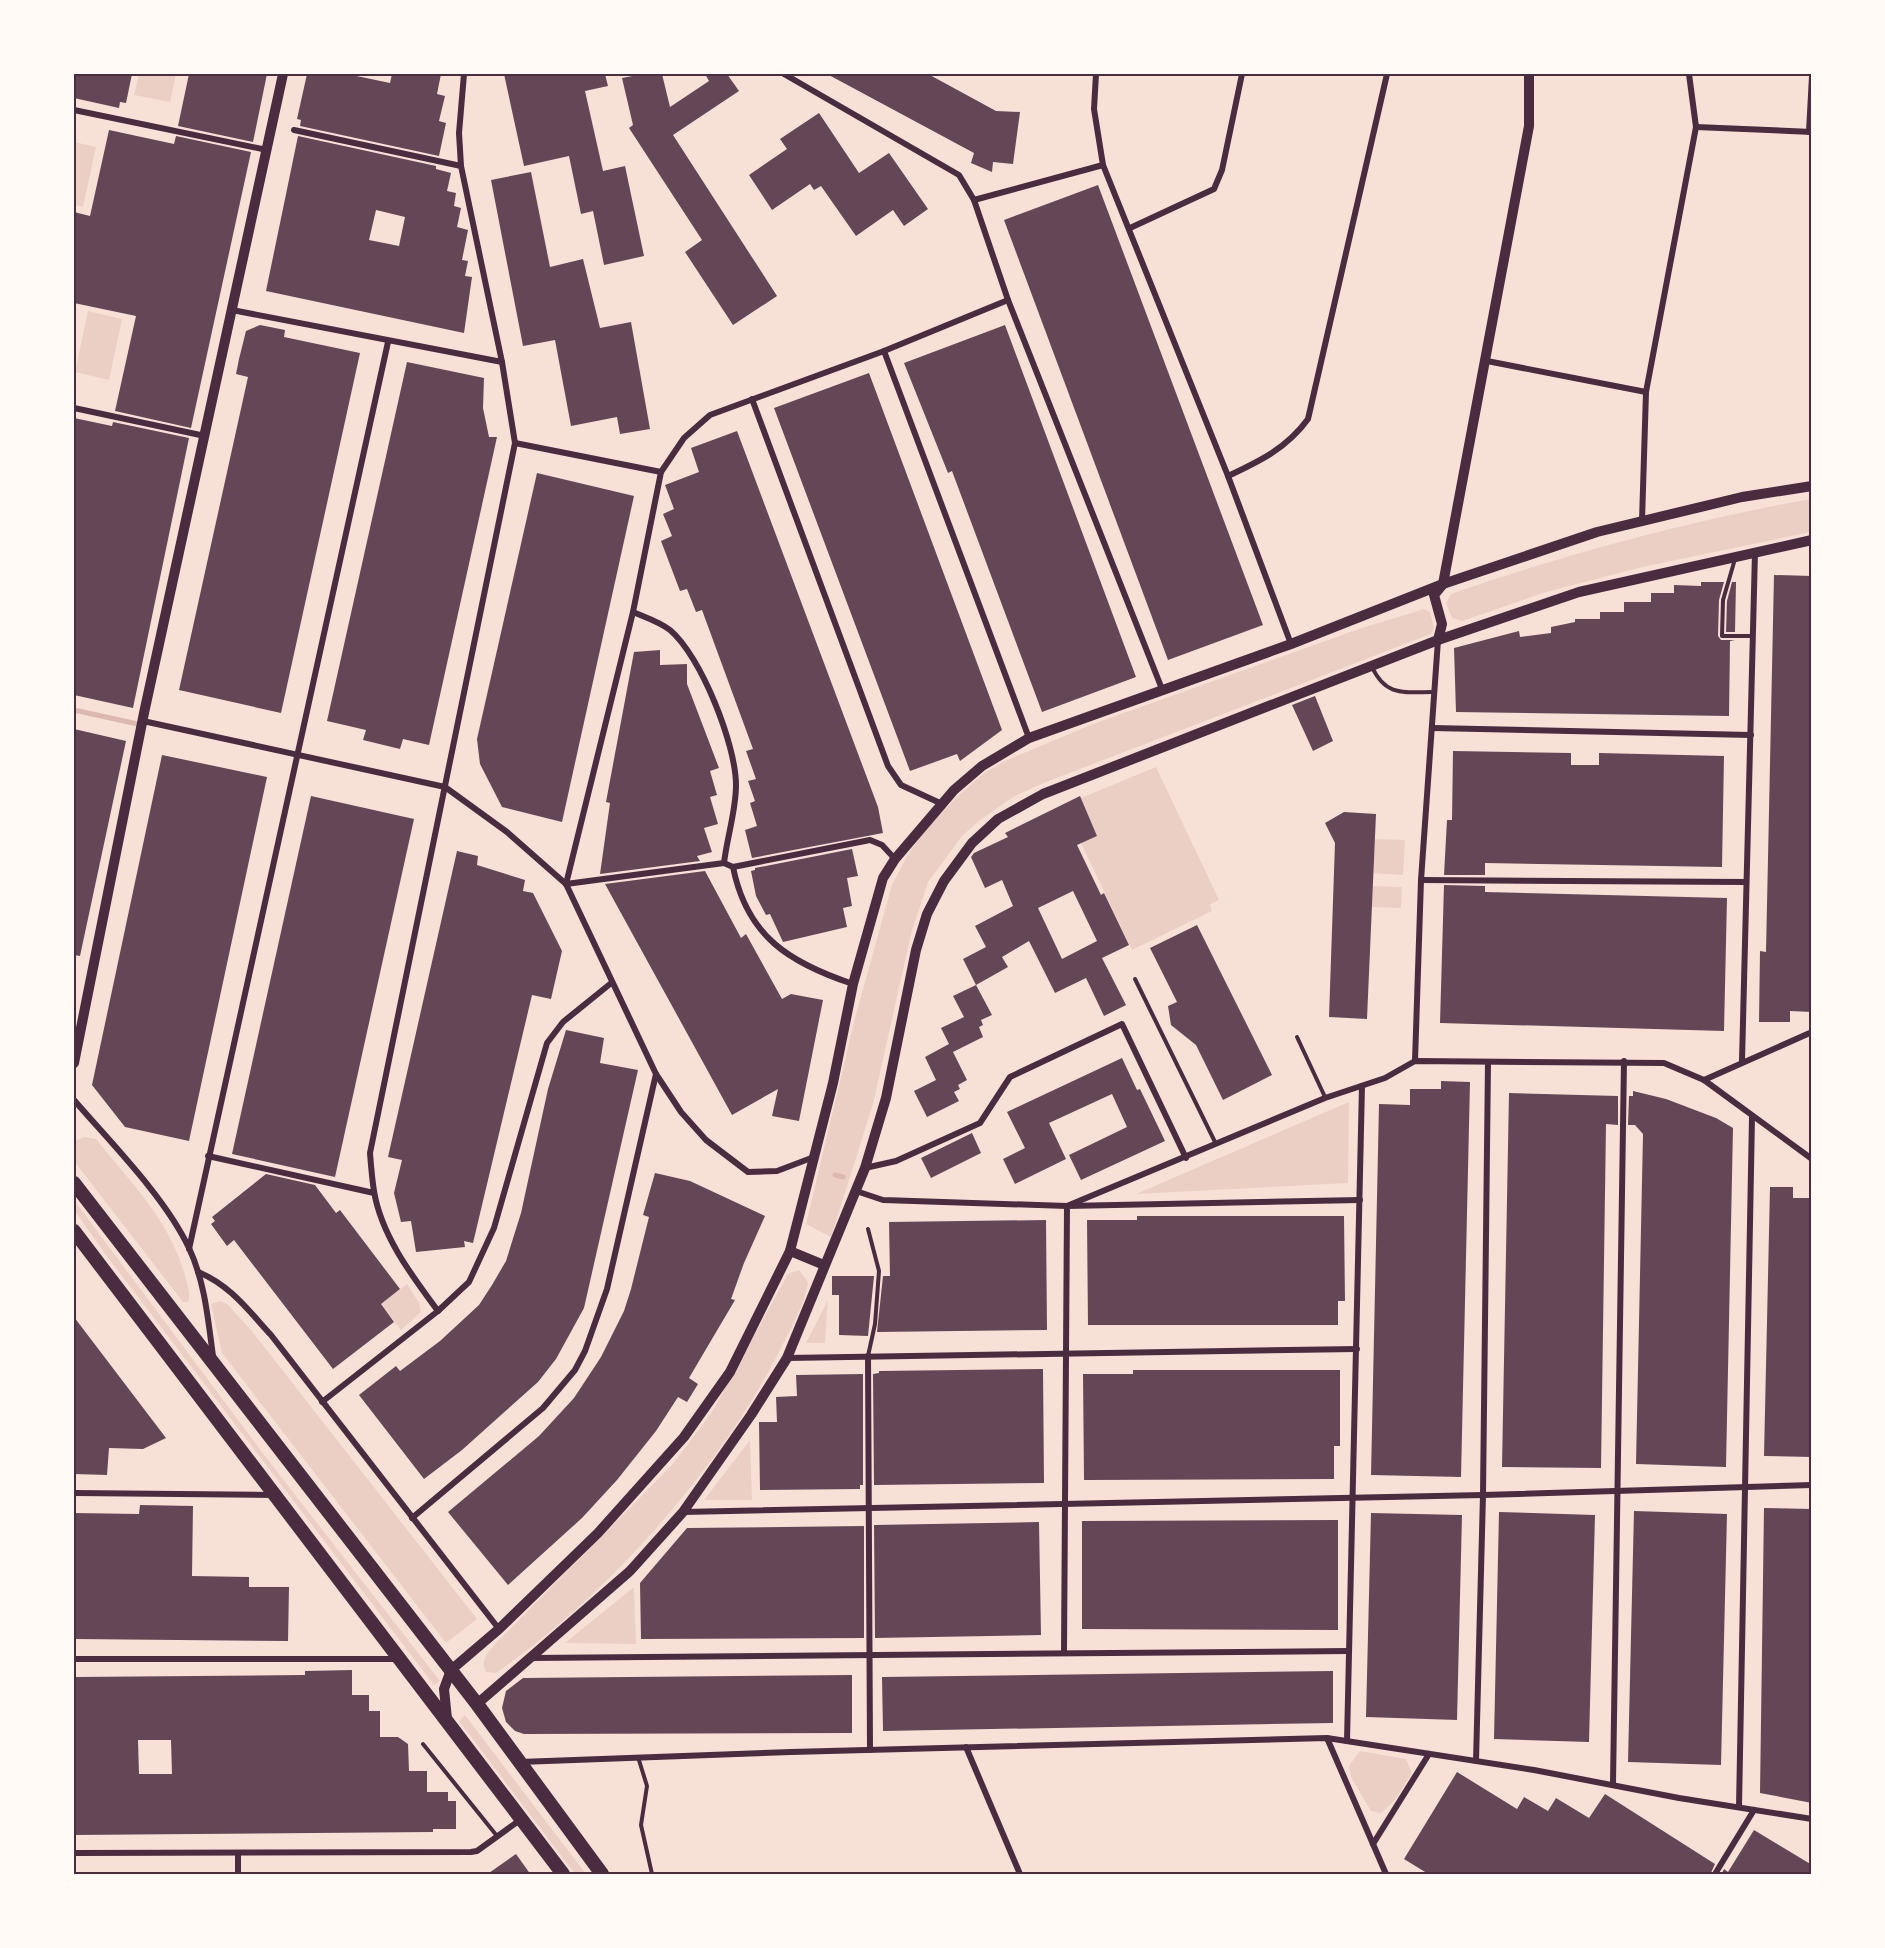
<svg xmlns="http://www.w3.org/2000/svg" width="1885" height="1948" viewBox="0 0 1885 1948" font-family="'Fira Sans',sans-serif">
<style>
.green{fill:#ebcfc5}
.lines{fill:none;stroke-linecap:round;stroke-linejoin:round}
.stream{stroke:#dcb8b0;stroke-width:5}
.building{fill:#644757;fill-rule:evenodd}
.service{stroke:#4a2c40;stroke-width:4}
.minor{stroke:#4a2c40;stroke-width:6}
.tertiary{stroke:#4a2c40;stroke-width:10}
.primary{stroke:#4a2c40;stroke-width:14}
.neatline{fill:none;stroke:#4a2c40;stroke-width:2}
</style>
<rect width="100%" height="100%" fill="#f7e1d7"/>
<g class="green">
<path d="M139 74H176L170 102 134 95Z"/>
<path d="M74 142 96 147 83 207 74 205Z"/>
<path d="M88 311 122 319 109 380 75 372Z"/>
<path d="M1811 499V532L1642 567 1543 593 1462 621 1452 618 1446 603 1451 594C1569 553 1689 521 1811 499Z"/>
<path d="M1424 609 1430 612 1434 628 1431 634 1041 784 1013 797 980 820 962 836 928 882 911 934 873 1104 831 1237 806 1224 855 1018 892 885 907 856 929 825 958 796 984 773 1007 760 1093 724 1359 629Z"/>
<path d="M1156 767 1219 900 1210 904 1212 911 1132 950 1081 843 1097 836 1081 798Z"/>
<path d="M1375 839 1405 840 1403 875 1373 873Z"/>
<path d="M1373 886 1402 887 1401 908 1372 907Z"/>
<path d="M1349 1102 1348 1183 1136 1194Z"/>
<path d="M85 1137 96 1139C133 1185 171 1222 186 1279 188 1287 191 1295 188 1302H183L74 1161V1141Z"/>
<path d="M74 1200 265 1456 440 1681 434 1685 106 1255 74 1210Z"/>
<path d="M799 1270 808 1282C805 1304 792 1326 782 1346 723 1466 606 1597 496 1673L486 1672C479 1659 490 1650 498 1641L672 1465 712 1412 788 1274Z"/>
<path d="M407 1284 419 1303 421 1312 401 1330 381 1304Z"/>
<path d="M828 1300 825 1343H806Z"/>
<path d="M220 1301 227 1304 251 1330 477 1619 446 1643 222 1353 211 1304Z"/>
<path d="M750 1440 752 1500H704Z"/>
<path d="M634 1587 636 1644 565 1643Z"/>
<path d="M465 1715 586 1874H575L459 1721Z"/>
<path d="M1360 1751 1406 1759 1412 1773 1394 1801 1381 1813 1371 1811 1351 1777 1349 1766Z"/>
</g>
<g class="lines">
<g class="stream">
<path d="M74 710 142 725"/>
<path d="M835 1175 843 1177"/>
</g>
</g>
<g class="building">
<path d="M74 74H132L126 103 120 102 119 108 74 98Z"/>
<path d="M189 74H267L253 142 178 126Z"/>
<path d="M307 74H347L390 83 392 74H441L437 94 445 96 439 121 446 123 439 156 300 126 301 120 297 119Z"/>
<path d="M504 74H605L608 86 585 91 603 171 625 166 644 256 604 265 593 211 581 214 569 156 524 166Z"/>
<path d="M643 74H662L670 107 709 81 705 74H727L739 91 673 135 777 296 733 325 685 252 702 240 629 128 633 125 622 78Z"/>
<path d="M827 74H928L996 111 1020 112 1013 164 993 162 992 172 971 163 974 153Z"/>
<path d="M819 113 859 173 889 153 928 209 904 226 893 210 856 236 821 186 814 190 810 184 772 210 749 175 787 149 780 139Z"/>
<path d="M109 130 174 144 176 136 251 152 191 428 115 411 136 316 74 303V212L90 216Z"/>
<path d="M298 136 436 166V169L451 173 447 191 456 193 454 206 461 208 457 227 468 230 462 260 468 261 465 276 472 277 464 333 266 291ZM376 210 405 217 399 246 369 240Z"/>
<path d="M531 172 550 267 583 259 600 328 631 322 650 429 620 434 617 417 571 426 555 340 523 346 491 180Z"/>
<path d="M1098 185 1263 625 1168 660 1004 220Z"/>
<path d="M260 325 285 330 284 337 360 353 281 713 179 690 248 377 236 374 239 359 246 331Z"/>
<path d="M1005 325 1136 677 1042 712 952 471 948 473 904 363Z"/>
<path d="M407 362 484 378 483 408 489 437H497L429 745 403 739 400 749 363 740 366 730 327 721Z"/>
<path d="M869 373 1002 730 960 761 957 754 910 771 774 408Z"/>
<path d="M74 418 112 426 113 422 189 438 133 708 74 695Z"/>
<path d="M737 431 878 807 883 833 752 858 745 830 757 826 750 803 755 801 748 781 756 779 746 751 753 749 702 610 696 612 687 589 680 591 661 541 672 536 663 514 674 509 665 485 699 472 691 448Z"/>
<path d="M537 473 634 496 562 822 502 807 480 764 477 739Z"/>
<path d="M1774 575 1812 576V1012L1790 1011V1022H1759L1760 951 1766 952Z"/>
<path d="M1701 582H1724L1719 600 1718 636 1721 640H1735L1730 641 1729 716 1456 712 1454 648 1519 631 1520 637 1551 633V627L1575 622V619H1600V612H1624V602H1651V593H1674V585L1701 586Z"/>
<path d="M1732 582H1736L1735 632H1726L1727 601Z"/>
<path d="M660 650V665L687 664V684L719 768 710 771 717 795 710 797 718 824 704 828 712 852 697 856 700 861 600 874 610 803 606 802 634 652Z"/>
<path d="M1315 696 1333 741 1313 751 1292 705Z"/>
<path d="M74 729 126 741 80 956 74 955Z"/>
<path d="M1453 751 1571 753V765H1599V753L1724 756 1722 867 1485 863V875H1444L1447 820H1452Z"/>
<path d="M162 755 267 777 189 1141 125 1127 92 1085Z"/>
<path d="M311 796 414 819 335 1177 232 1154Z"/>
<path d="M1080 796 1097 836 1077 845 1101 895 1104 893 1129 945 1102 958 1126 1005 1104 1016 1086 978 1055 993 1029 941 1002 957 1008 967 976 985 963 959 986 947 975 926 1013 906 1002 880 985 888 971 857 974 853 1008 837 1005 833ZM1073 891 1097 941 1062 959 1038 908Z"/>
<path d="M1344 812 1376 814 1367 1019 1329 1017 1335 843 1325 823Z"/>
<path d="M852 849 858 876 847 878 852 906 843 908 847 927 783 942 770 914 766 915 756 896 751 871 755 870V868Z"/>
<path d="M457 851 478 856 477 865 525 880 523 891 533 893 562 951 551 999 532 995 473 1243 464 1241 465 1247 416 1252 411 1221 401 1222 394 1193 402 1160 388 1157Z"/>
<path d="M705 871 741 938 746 934 782 999 791 994 823 1000 799 1121 772 1116 778 1089 732 1115 605 884Z"/>
<path d="M1444 885 1485 886V892L1727 898 1724 1031 1440 1023Z"/>
<path d="M1197 925 1272 1075 1223 1100 1196 1045 1171 1025 1168 1006 1177 1002 1150 948Z"/>
<path d="M976 985 992 1015 981 1020 983 1025 979 1027 983 1037 953 1052 967 1080 958 1085 960 1089 954 1092 959 1101 927 1117 914 1091 936 1080 925 1057 949 1044 941 1028 964 1017 953 996Z"/>
<path d="M566 1030 604 1038 600 1063 638 1070 584 1308 556 1359 538 1382 462 1450 424 1479 359 1395 396 1366 400 1371 440 1341 479 1305 492 1285 506 1261 521 1213 548 1089Z"/>
<path d="M1122 1058 1137 1090 1140 1089 1165 1141 1081 1180 1069 1155 1127 1127 1112 1094 1049 1123 1066 1159 1015 1184 1003 1159 1025 1148 1007 1112Z"/>
<path d="M1441 1081 1470 1082 1461 1477 1371 1475 1379 1104 1410 1105V1089H1441Z"/>
<path d="M1633 1091 1666 1099 1716 1118 1733 1128 1726 1467 1636 1464 1643 1134 1635 1125H1628L1629 1096H1633Z"/>
<path d="M1509 1093 1618 1096V1125L1606 1124 1601 1468 1502 1467Z"/>
<path d="M972 1133 981 1153 931 1178 921 1158Z"/>
<path d="M655 1173 690 1181 765 1216 744 1263 731 1299 735 1300 689 1378 698 1384 687 1402 678 1397 656 1431 617 1480 582 1518 508 1585 448 1512 539 1436 574 1398 601 1357 624 1311 631 1289 649 1217 643 1215Z"/>
<path d="M266 1174 315 1185 336 1213 340 1210 400 1289 381 1304 394 1322 333 1369 234 1240 227 1246 211 1224 215 1221 212 1217Z"/>
<path d="M1770 1187H1793V1198H1812V1457L1764 1456Z"/>
<path d="M1137 1216H1344L1345 1301H1338V1325H1088L1087 1220H1137Z"/>
<path d="M1046 1220 1047 1330 877 1332 883 1276H890L889 1222Z"/>
<path d="M832 1276H874L868 1336 839 1335V1295H832Z"/>
<path d="M74 1317 166 1438 143 1449 109 1448 107 1475 74 1474Z"/>
<path d="M1043 1369 1044 1483 874 1485 873 1374 879 1373V1371Z"/>
<path d="M1133 1370H1340V1446H1334V1479L1084 1480 1083 1374H1133Z"/>
<path d="M863 1374V1485H860V1489L760 1490 759 1422H777L776 1397 797 1396 796 1375Z"/>
<path d="M140 1505 193 1506 192 1576 249 1577V1587H289L288 1641 74 1639V1513L139 1514Z"/>
<path d="M1764 1508 1812 1509V1803L1760 1793Z"/>
<path d="M1634 1511 1727 1514 1721 1765 1628 1762Z"/>
<path d="M1499 1512 1595 1515 1589 1742 1494 1739Z"/>
<path d="M1371 1513 1462 1515 1457 1720 1366 1717Z"/>
<path d="M1338 1520V1630L1082 1629V1521Z"/>
<path d="M1039 1522 1041 1635 875 1638 874 1525Z"/>
<path d="M864 1526V1638L641 1639 640 1583 687 1528Z"/>
<path d="M352 1670V1695H369V1711H380V1737H398L408 1744 409 1771H427V1792H448V1801H456V1829H433V1832L74 1835V1677L305 1675V1671ZM138 1740H171L172 1774H139Z"/>
<path d="M1333 1671V1723L883 1731 882 1677Z"/>
<path d="M852 1675V1733L524 1734 515 1731 506 1722 502 1708 506 1691 523 1678Z"/>
<path d="M1457 1772 1517 1809 1524 1797 1548 1811 1556 1798 1589 1818 1605 1794 1715 1864 1710 1875H1430L1404 1859Z"/>
<path d="M1754 1830 1812 1865V1875H1721L1724 1869 1728 1872Z"/>
<path d="M516 1854 531 1875H486Z"/>
</g>
<g class="lines">
<g class="service">
<path d="M1735 559 1723 600 1722 636H1752"/>
<path d="M1372 667C1386 697 1404 692 1434 692"/>
<path d="M1135 979 1216 1144"/>
<path d="M1297 1037 1325 1097"/>
<path d="M868 1356 875 1324 879 1271 868 1229"/>
<path d="M423 1744 497 1836"/>
<path d="M638 1757 647 1786 641 1825 652 1874"/>
</g>
<g class="minor">
<path d="M784 74 959 175 974 200 1008 300 1162 689"/>
<path d="M1096 74 1094 109 1103 165 1228 476 1291 644"/>
<path d="M74 110 267 150"/>
<path d="M1696 127 1812 132"/>
<path d="M294 130 461 166"/>
<path d="M1809 132 1812 76"/>
<path d="M974 200 1103 165"/>
<path d="M1130 228 1214 189 1222 170 1242 74"/>
<path d="M232 310 502 362"/>
<path d="M884 351 1029 738"/>
<path d="M1487 361 1646 392"/>
<path d="M752 399 888 766 901 785 940 803"/>
<path d="M74 408 205 436"/>
<path d="M515 443 661 472"/>
<path d="M1228 476C1260 461 1287 448 1308 419L1387 74"/>
<path d="M1642 521 1646 392 1696 127 1689 74"/>
<path d="M633 612C645 617 660 622 670 630 701 656 736 745 736 785 736 811 727 837 724 863L733 867C747 937 790 963 853 984"/>
<path d="M143 721 445 787 507 832 566 884 656 1074 681 1112 706 1140 748 1172 777 1171 814 1157"/>
<path d="M1432 728 1751 735"/>
<path d="M733 867 870 840 882 845 895 859"/>
<path d="M1421 880 1746 882"/>
<path d="M566 884 633 612 661 472 684 438 710 415 884 351 1008 300"/>
<path d="M566 884 724 863"/>
<path d="M1415 1061 1421 880 1438 640"/>
<path d="M1742 1061 1755 552"/>
<path d="M1704 1080 1812 1032"/>
<path d="M74 1100C111 1143 165 1197 189 1248 205 1282 208 1320 213 1356"/>
<path d="M208 1156 374 1193"/>
<path d="M865 1168 896 1161 980 1123 1010 1077 1122 1024 1186 1158"/>
<path d="M856 1191 883 1200 1067 1206 1325 1098 1385 1078 1415 1061 1664 1063 1704 1080 1812 1159"/>
<path d="M189 1249 388 342"/>
<path d="M198 1272C230 1285 248 1310 271 1335L499 1629"/>
<path d="M438 1311C412 1276 381 1235 374 1191 372 1179 371 1166 370 1153L515 443 502 362 461 166 459 133 464 74"/>
<path d="M868 1356 870 1750"/>
<path d="M787 1358 1357 1349"/>
<path d="M322 1402 438 1311 469 1282 494 1228 547 1043 563 1022 610 984"/>
<path d="M74 1493 274 1495"/>
<path d="M683 1512 1483 1495 1812 1485"/>
<path d="M412 1518 543 1408 575 1370 585 1351 607 1289 656 1074"/>
<path d="M1064 1652 1067 1206 1360 1200"/>
<path d="M531 1658 1349 1651"/>
<path d="M74 1659H397"/>
<path d="M1327 1738 1386 1874"/>
<path d="M1347 1741 1362 1086"/>
<path d="M966 1747 1020 1874"/>
<path d="M1476 1761 1483 1495 1488 1062"/>
<path d="M520 1762 791 1752 1327 1738 1534 1770 1679 1798 1812 1819"/>
<path d="M1613 1784 1624 1061"/>
<path d="M1739 1807 1752 1117"/>
<path d="M1373 1844 1429 1754"/>
<path d="M74 1853 471 1852 477 1851 520 1820"/>
<path d="M238 1854V1874"/>
<path d="M1715 1874 1754 1810"/>
</g>
<g class="tertiary">
<path d="M1438 640 1442 624 1434 595 1443 584 1529 126V74"/>
<path d="M74 1063 144 713 283 74"/>
<path d="M790 1251 824 1265"/>
<path d="M477 1704 630 1571 683 1512 751 1415 787 1358 865 1168 886 1098 916 950 927 914 944 881 972 843 998 819 1043 794 1438 640 1579 592 1812 540"/>
<path d="M447 1719 444 1689 451 1670 499 1629 598 1533 684 1437 730 1372 790 1251 833 1083 853 984 883 878 895 859 954 790 982 766 1029 738 1291 644 1443 584 1597 532 1742 497 1812 486"/>
</g>
<g class="primary">
<path d="M74 1183 477 1704 602 1874"/>
<path d="M74 1231 563 1874"/>
</g>
</g>
<rect width="1885" height="1948" fill="none" stroke="#fffaf5" stroke-width="150"/>
<rect x="75" y="75" width="1735" height="1798" class="neatline"/>
</svg>
